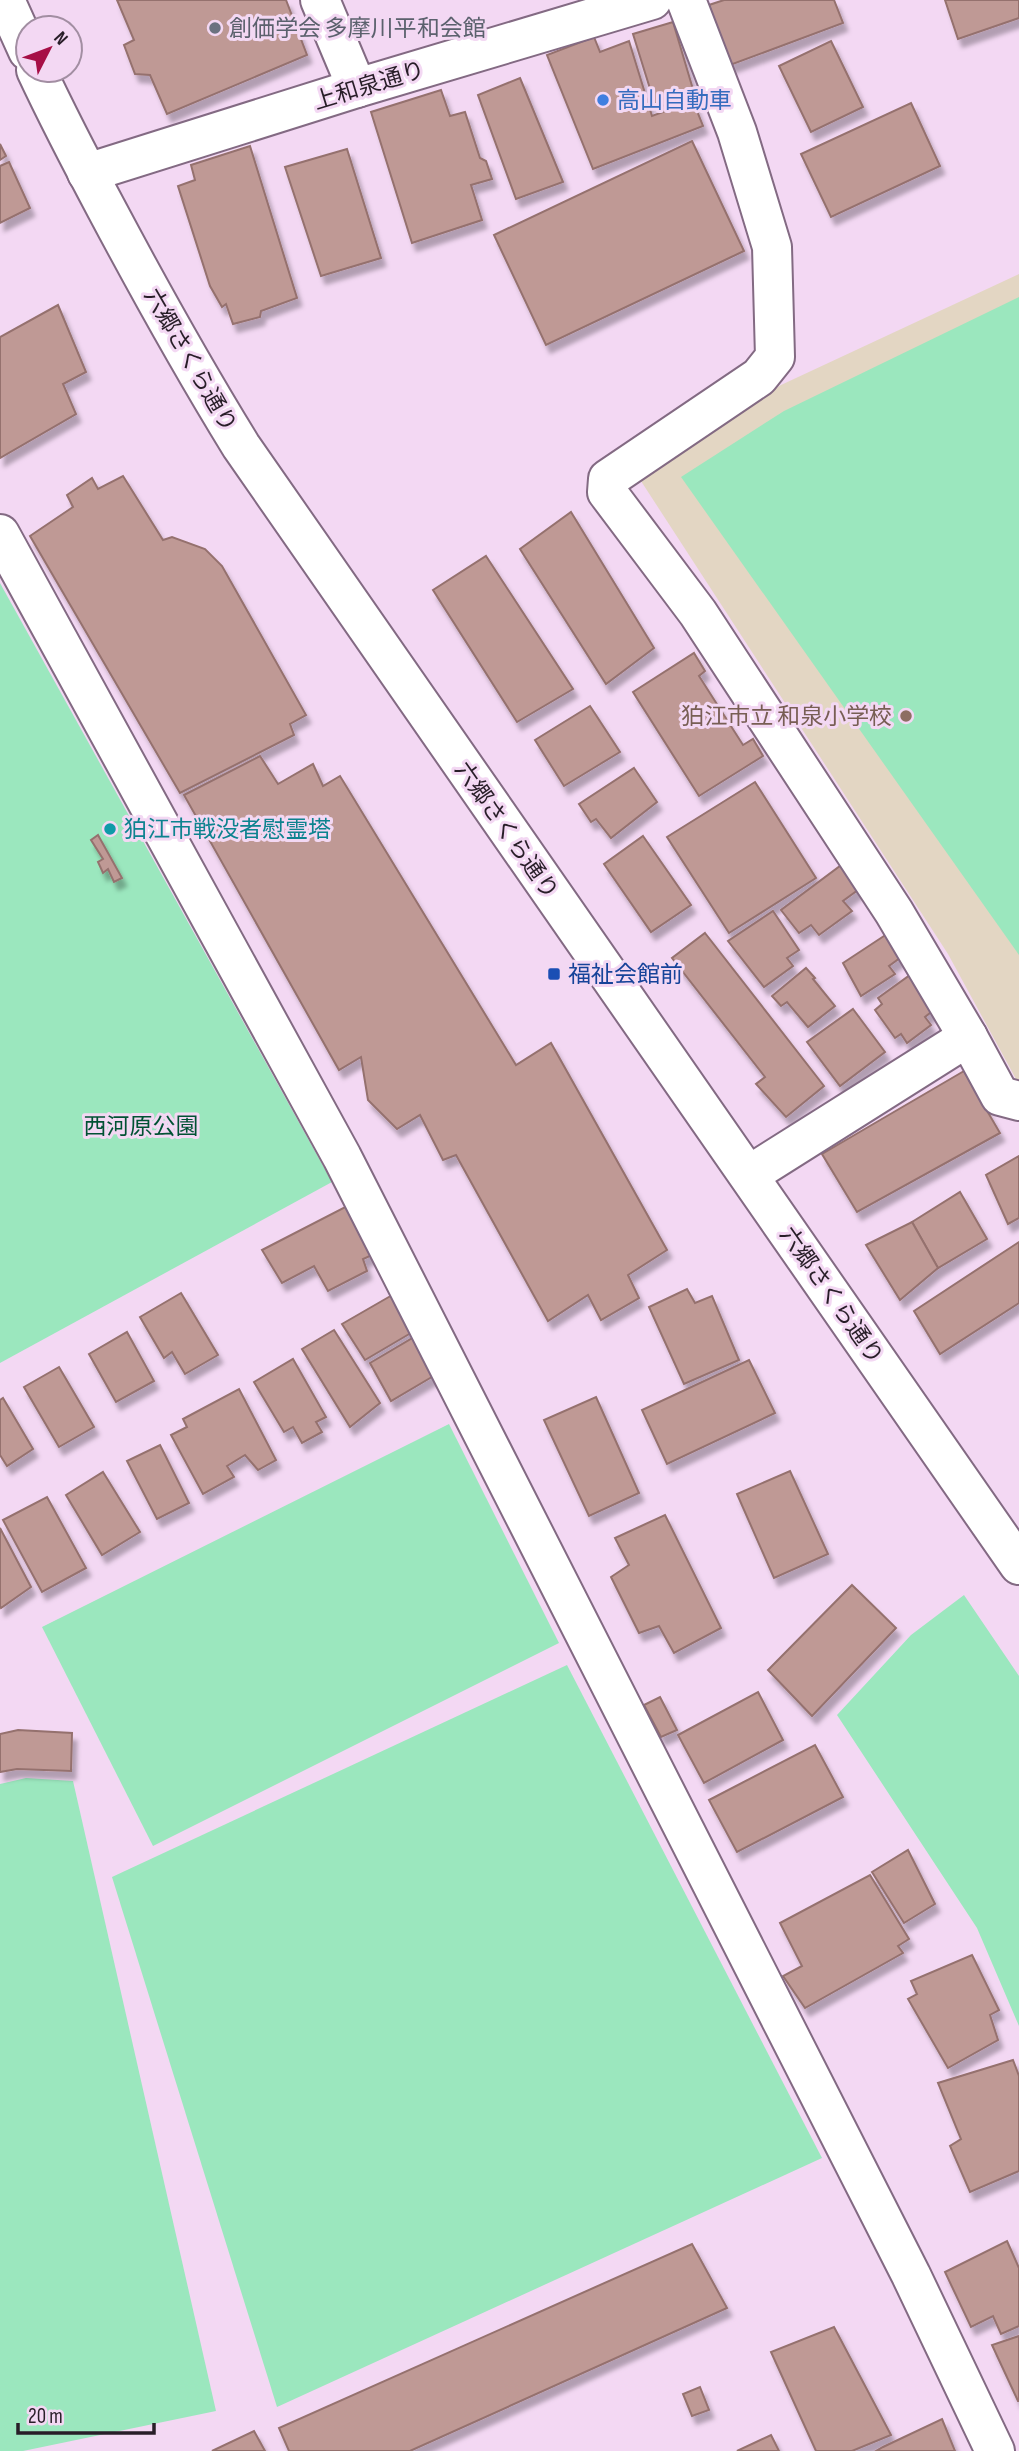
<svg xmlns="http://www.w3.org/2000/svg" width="1019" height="2451" viewBox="0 0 1019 2451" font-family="'Sofia Sans Condensed','Noto Sans JP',sans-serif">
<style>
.education{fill:#e3d6c3}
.green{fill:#9be7be}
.building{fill:#bf9995;stroke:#95716e;stroke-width:2;filter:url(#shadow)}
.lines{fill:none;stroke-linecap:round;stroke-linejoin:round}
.minor-casing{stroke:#836a83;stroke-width:42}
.secondary-casing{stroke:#836a83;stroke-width:42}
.minor{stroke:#fff;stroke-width:38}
.secondary{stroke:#fff;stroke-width:38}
.worship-dot{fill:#6b7280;stroke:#f3d8f3;stroke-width:2.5}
.shop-dot{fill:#3f7fe0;stroke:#f3d8f3;stroke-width:2.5}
.education-dot{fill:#8d6e63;stroke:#f3d8f3;stroke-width:2.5}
.culture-dot{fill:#0f9aa8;stroke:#f3d8f3;stroke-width:2.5}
.transit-dot{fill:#1a4fb4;stroke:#f3d8f3;stroke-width:2.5}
.labels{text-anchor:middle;stroke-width:6;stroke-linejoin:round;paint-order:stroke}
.worship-label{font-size:23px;fill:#5b616d;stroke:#f3d8f3;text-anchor:start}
.street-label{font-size:23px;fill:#281e28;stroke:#f3d8f3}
.shop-label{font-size:23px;fill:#366cbe;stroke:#f3d8f3;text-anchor:start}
.education-label{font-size:23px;fill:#785e54;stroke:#f3d8f3;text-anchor:end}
.culture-label{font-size:23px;fill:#0d838f;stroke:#f3d8f3;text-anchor:start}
.transit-label{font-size:23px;fill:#164399;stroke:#f3d8f3;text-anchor:start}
.park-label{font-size:23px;fill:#005133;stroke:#f3d8f3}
</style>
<defs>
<filter id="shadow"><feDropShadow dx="4.5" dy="8" stdDeviation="2" flood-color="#0004"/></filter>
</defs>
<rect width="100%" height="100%" fill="#f3d8f3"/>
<path class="education" d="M1019 274V1079H1016L948 954 639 478 781 385Z"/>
<g class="green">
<path d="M1019 297V955L681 477 784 411Z"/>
<path d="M0 583 332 1182 0 1363Z"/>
<path d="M449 1424 559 1643 153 1846 42 1627Z"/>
<path d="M964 1595 1019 1676V2026L977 1928 837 1715 911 1635Z"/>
<path d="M567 1665 822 2158 277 2407 112 1877Z"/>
<path d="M26 1778 73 1781 216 2411 23 2451H0V1784Z"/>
</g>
<g class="building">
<path d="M117 0H286L307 55 167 114 150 75 135 74 124 45 134 40Z"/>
<path d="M724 0H834L843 23 730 65 709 5Z"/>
<path d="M945 0H1019V18L958 39Z"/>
<path d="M673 22 695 96 656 108 633 34Z"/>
<path d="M594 37 600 52 629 41 652 116 693 101 703 126 593 169 547 55Z"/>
<path d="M831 41 863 107 811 132 779 66Z"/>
<path d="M520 78 563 182 516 199 478 95Z"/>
<path d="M441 90 450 116 465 112 480 158 486 161 492 179 471 185 482 220 412 243 371 112Z"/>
<path d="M911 103 940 166 831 217 801 154Z"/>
<path d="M692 141 744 251 546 345 494 235Z"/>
<path d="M0 144 6 156 0 160Z"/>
<path d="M250 146 297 298 261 311 260 317 233 324 226 304 222 307 210 286 178 186 195 180 191 165Z"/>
<path d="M347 149 381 258 321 276 285 167Z"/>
<path d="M9 162 30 208 0 223V166Z"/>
<path d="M58 305 86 372 63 384 76 414 0 458V337Z"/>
<path d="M123 476 163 540 172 537 205 549 222 566 306 715 290 724 294 735 180 793 30 536 73 507 67 495 92 478 98 489Z"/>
<path d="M571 512 654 648 606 684 520 549Z"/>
<path d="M486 556 573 689 517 722 433 590Z"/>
<path d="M694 653 705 671 699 676 743 745 753 739 763 756 699 796 633 692Z"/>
<path d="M590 706 620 752 564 786 535 740Z"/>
<path d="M260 756 278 784 313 764 323 786 340 776 516 1065 551 1043 667 1250 628 1275 639 1298 601 1320 588 1295 548 1321 456 1155 443 1160 420 1115 397 1129 368 1100 361 1057 339 1070 184 795Z"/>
<path d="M634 768 657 802 611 838 596 819 591 822 579 804Z"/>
<path d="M755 782 816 878 729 933 667 837Z"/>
<path d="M98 835 122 878 114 882 108 869 103 873 98 862 103 859 91 840Z"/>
<path d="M643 836 691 905 651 932 604 864Z"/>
<path d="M844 863 862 887 843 901 852 911 819 935 811 925 799 933 781 910Z"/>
<path d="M773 911 799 950 787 958 793 966 764 987 728 941Z"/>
<path d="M705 933 824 1086 786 1117 756 1084 765 1077 672 958Z"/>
<path d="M887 934 904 955 889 966 895 974 861 996 843 963Z"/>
<path d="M806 968 815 978 813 979 835 1006 808 1027 787 1002 781 1006 772 996Z"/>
<path d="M910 975 935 1009 925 1017 931 1025 907 1043 901 1034 895 1038 875 1010 882 1004 878 998Z"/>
<path d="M853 1009 885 1052 840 1086 807 1042Z"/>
<path d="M964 1071 1000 1133 857 1212 822 1154Z"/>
<path d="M1019 1156V1218L1008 1224 986 1175Z"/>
<path d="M960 1192 987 1239 938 1268 912 1222Z"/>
<path d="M353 1203 381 1251 363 1259 367 1271 328 1291 314 1266 282 1283 262 1250Z"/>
<path d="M912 1222 938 1268 900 1300 866 1245Z"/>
<path d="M1019 1242V1303L940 1354 914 1311Z"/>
<path d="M687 1289 695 1303 712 1296 739 1360 684 1384 649 1307Z"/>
<path d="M181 1293 218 1355 185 1374 172 1352 164 1358 140 1317Z"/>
<path d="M394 1294 416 1330 365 1360 342 1324Z"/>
<path d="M334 1330 380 1403 350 1427 302 1349Z"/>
<path d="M127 1332 154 1381 116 1402 89 1354Z"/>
<path d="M421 1333 442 1371 391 1401 370 1363Z"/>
<path d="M293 1359 326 1417 316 1422 322 1432 302 1443 293 1427 284 1432 254 1382Z"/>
<path d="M749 1360 775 1413 667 1464 642 1410Z"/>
<path d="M59 1367 94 1427 59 1447 24 1387Z"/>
<path d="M239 1389 276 1460 258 1470 245 1455 227 1466 234 1477 203 1494 171 1435 187 1427 183 1419Z"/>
<path d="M596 1397 639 1493 589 1516 544 1420Z"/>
<path d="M3 1398 33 1449 7 1466 0 1455V1400Z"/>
<path d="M160 1445 189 1503 157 1519 127 1461Z"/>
<path d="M790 1471 828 1554 774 1578 737 1494Z"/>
<path d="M103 1472 140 1532 102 1555 66 1495Z"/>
<path d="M47 1497 86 1568 42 1592 3 1520Z"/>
<path d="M665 1515 721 1628 674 1653 659 1626 639 1633 611 1577 629 1565 615 1538Z"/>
<path d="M0 1528 31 1587 1 1608 0 1606Z"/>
<path d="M852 1585 896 1628 812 1716 768 1670Z"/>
<path d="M758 1692 783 1740 704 1783 678 1735Z"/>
<path d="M660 1697 677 1730 661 1737 644 1705Z"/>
<path d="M18 1730 72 1733 71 1771 17 1769 0 1772V1734Z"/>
<path d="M815 1745 843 1797 737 1852 709 1800Z"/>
<path d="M908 1850 935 1904 904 1923 872 1872Z"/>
<path d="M870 1875 909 1939 898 1946 903 1953 805 2008 783 1976 802 1966 780 1923Z"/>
<path d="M972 1955 999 2010 990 2015 998 2040 948 2068 908 1999 917 1994 911 1981Z"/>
<path d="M1013 2060 1019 2076V2171L970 2192 950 2146 961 2139 938 2083Z"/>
<path d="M1007 2241 1019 2268V2326L1001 2334 993 2316 971 2327 945 2272Z"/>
<path d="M692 2244 727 2308 410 2451H289L279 2428Z"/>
<path d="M834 2327 891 2435 852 2451H816L771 2352Z"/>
<path d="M1019 2336V2401H1018L992 2345Z"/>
<path d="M700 2387 709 2410 692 2416 683 2394Z"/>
<path d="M942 2419 955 2451H876L883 2447Z"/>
<path d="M254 2431 265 2451H212Z"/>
<path d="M771 2435 779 2451H737Z"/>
</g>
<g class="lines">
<defs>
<g id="minor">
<path d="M320 0 357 88"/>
<path d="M686 0 737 132 772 247 775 357 759 377 608 479 607 492 698 613 894 912 968 1037 1000 1096 1019 1101"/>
<path d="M87 173 357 88 652 0"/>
<path d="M0 534 342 1157 911 2275 995 2451"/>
<path d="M749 1175 968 1037"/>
</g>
<g id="secondary">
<path d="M5 0 28 51"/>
<path d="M36 70C58 117 82 163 106 208 149 289 193 368 241 446L1019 1565"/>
</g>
</defs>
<use href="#minor" class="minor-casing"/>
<use href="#secondary" class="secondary-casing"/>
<use href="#minor" class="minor"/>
<use href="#secondary" class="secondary"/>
</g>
<circle class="worship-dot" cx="215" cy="28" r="7"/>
<circle class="shop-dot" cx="603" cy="100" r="7"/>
<circle class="education-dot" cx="906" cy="716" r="7"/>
<circle class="culture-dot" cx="110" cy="829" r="7"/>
<rect class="transit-dot" x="547" y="967" width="14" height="14" rx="3.5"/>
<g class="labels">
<g class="worship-label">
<text x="229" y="36">創価学会 多摩川平和会館</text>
</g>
<g class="street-label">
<text transform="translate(369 85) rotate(-17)" y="8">上和泉通り</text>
<text transform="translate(191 360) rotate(60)" y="8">六郷さくら通り</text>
<text transform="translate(507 830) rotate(55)" y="8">六郷さくら通り</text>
<text transform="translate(832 1295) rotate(55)" y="8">六郷さくら通り</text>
</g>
<g class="shop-label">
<text x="617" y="108">高山自動車</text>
</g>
<g class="education-label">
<text x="892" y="724">狛江市立 和泉小学校</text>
</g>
<g class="culture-label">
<text x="124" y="837">狛江市戦没者慰霊塔</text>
</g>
<g class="transit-label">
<text x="568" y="982">福祉会館前</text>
</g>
<g class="park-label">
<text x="141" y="1134">西河原公園</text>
</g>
</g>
<g transform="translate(49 49) rotate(48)"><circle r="33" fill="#f3d8f3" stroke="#a28ea2" stroke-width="2"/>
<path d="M0-5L12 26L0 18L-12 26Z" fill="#a60f46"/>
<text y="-10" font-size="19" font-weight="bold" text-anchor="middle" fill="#281e28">N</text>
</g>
<path d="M18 2423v10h136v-10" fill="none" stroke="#281e28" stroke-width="3.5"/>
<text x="28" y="2423" font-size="21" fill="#281e28" stroke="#f3d8f3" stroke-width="5" paint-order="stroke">20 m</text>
</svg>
